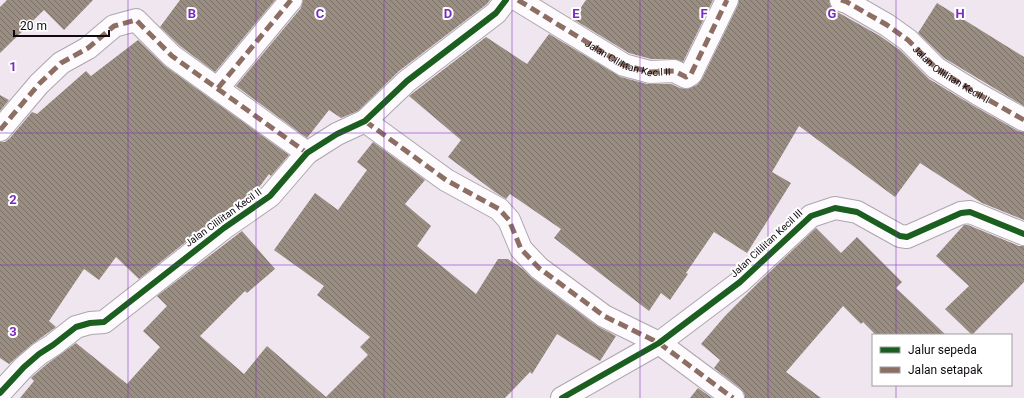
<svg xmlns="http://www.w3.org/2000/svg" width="1024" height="398" viewBox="0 0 1024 398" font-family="Roboto,sans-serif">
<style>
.building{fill:url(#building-back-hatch)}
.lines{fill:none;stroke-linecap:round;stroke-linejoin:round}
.street-casing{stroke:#ada6ad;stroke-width:24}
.street{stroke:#fdfbfd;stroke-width:22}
.quiet{stroke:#8d6e63;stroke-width:5;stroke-dasharray:10 5;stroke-linecap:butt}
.cycleway-casing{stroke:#fff;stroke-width:8}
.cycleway{stroke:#1b5e20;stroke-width:6}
.grid{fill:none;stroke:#7b2cbf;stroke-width:1;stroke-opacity:0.55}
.labels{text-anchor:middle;stroke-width:4;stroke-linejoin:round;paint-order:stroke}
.street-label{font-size:10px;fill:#0f0a10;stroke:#fff}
.grid-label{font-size:13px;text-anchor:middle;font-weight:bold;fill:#7b2cbf;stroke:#fff;stroke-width:4;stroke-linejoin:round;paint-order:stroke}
</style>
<defs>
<pattern id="building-back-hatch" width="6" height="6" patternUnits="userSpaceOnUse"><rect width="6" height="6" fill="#9a8d82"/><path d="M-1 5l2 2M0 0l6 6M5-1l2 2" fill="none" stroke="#7c7169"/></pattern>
</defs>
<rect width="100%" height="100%" fill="#f0e6f0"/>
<g class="building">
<path d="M7 0H93L64 30 44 10 0 53V7Z"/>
<path d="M180 0H275L215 72 180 46 160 27Z"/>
<path d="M303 0H490L487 4 399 71 358 111 341 118 329 110 307 138 236 86 301 8Z"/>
<path d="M586 0H713L683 62 673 59H651L629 53 573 19Z"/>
<path d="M739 0H829L832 9 880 36 900 50 929 79 972 105 1018 131 1024 132V220L982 203 920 163 895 197 799 126 772 172 791 183 747 253 714 232 686 273 688 274 670 300 661 293 649 311 554 238 561 229 510 194 506 199 495 192 448 157 461 140 409 96 486 37 527 64 549 34 621 77 647 84H671L680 88 687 89 697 85 702 79 738 5Z"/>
<path d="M937 3 1024 57V106L944 58 918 33Z"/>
<path d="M138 40 165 66 289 155 271 176 269 174 257 190 216 218 139 279 116 257 99 280 84 269 49 321 56 327 31 345 9 364 0 358V142H5L10 138 32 112 37 114 86 71 91 76Z"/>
<path d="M0 95 9 100 0 111Z"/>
<path d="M373 142 425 180 405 204 431 226 417 246 476 294 498 259H508L523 269 532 278 597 326 616 336 600 361 557 334 532 374 530 372 505 398H20L34 381 31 378 33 376 47 364 76 343 127 384 160 347 143 331 167 306 157 296 242 231 275 269 247 293 245 291 200 336 244 374 267 346 326 397 368 355 360 347 370 337 317 295 324 286 274 250 315 193 338 210 367 170 357 162Z"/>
<path d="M964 225H968L1019 246H1024V282L972 335 945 309 969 286 936 256Z"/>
<path d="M816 228 841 253 857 237 902 282 896 288 946 335H876L863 322 861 324 843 306 786 372 821 398H745L744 393 740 388 714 368 720 360 701 344 725 316 758 283Z"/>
<path d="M698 388 712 398H690Z"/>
</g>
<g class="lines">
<defs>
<g id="street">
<path id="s1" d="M518 0 624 65 650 72 674 71 686 77 691 74 727 0"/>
<path id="s2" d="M841 0 847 2 887 25 908 40 936 68 978 94 1024 120"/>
<path d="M218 88 291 0"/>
<path d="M365 121 446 180 499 209 509 220 521 249 539 268 604 316 659 343 733 398"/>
<path d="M0 130 39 84 61 63 88 48 114 26 136 20 172 56 307 153"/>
<path d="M0 393 24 367 39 354 53 345 76 327 90 323 104 322 224 228 270 196 307 153 337 134 365 121 407 81 496 13 506 0"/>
<path d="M562 398 659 343 740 282 811 216 835 208 857 212 900 236 907 237 961 213 970 212 1024 234"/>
</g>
</defs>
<use href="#street" class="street-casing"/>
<use href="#street" class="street"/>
<g class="quiet">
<path d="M518 0 624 65 650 72 674 71 686 77 691 74 727 0"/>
<path d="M841 0 847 2 887 25 908 40 936 68 978 94 1024 120"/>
<path d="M218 88 291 0"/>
<path d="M365 121 446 180 499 209 509 220 521 249 539 268 604 316 659 343 733 398"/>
<path d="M0 130 39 84 61 63 88 48 114 26 136 20 172 56 307 153"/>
</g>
<defs>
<g id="cycleway">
<path d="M0 393 24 367 39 354 53 345 76 327 90 323 104 322 224 228 270 196 307 153 337 134 365 121 407 81 496 13 506 0"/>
<path d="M562 398 659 343 740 282 811 216 835 208 857 212 900 236 907 237 961 213 970 212 1024 234"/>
</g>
</defs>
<use href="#cycleway" class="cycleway-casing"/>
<use href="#cycleway" class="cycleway"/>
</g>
<path class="grid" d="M128 0V398M256 0V398M384 0V398M512 0V398M640 0V398M768 0V398M896 0V335M0 133H1024M0 265H1024M896 385V398"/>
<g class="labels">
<g class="street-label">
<text dy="4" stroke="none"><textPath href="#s1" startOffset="126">Jalan Cililitan Kecil II</textPath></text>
<text dy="4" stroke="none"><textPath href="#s2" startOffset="134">Jalan Cililitan Kecil II</textPath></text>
<text transform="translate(223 217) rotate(-36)" y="4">Jalan Cililitan Kecil II</text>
<text transform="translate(766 243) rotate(-43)" y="4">Jalan Cililitan Kecil III</text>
</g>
</g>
<g class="grid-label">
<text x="192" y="18">B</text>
<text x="320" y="18">C</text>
<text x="448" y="18">D</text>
<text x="576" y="18">E</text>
<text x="704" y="18">F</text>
<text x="832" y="18">G</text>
<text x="960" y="18">H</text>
<text x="13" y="71">1</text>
<text x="13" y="204">2</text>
<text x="13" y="336">3</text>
</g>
<rect x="872" y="334" width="140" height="52" fill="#ffffff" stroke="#9f9d9f"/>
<rect x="880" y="347" width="20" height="6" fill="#1b5e20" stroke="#9f9d9f"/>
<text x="908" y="354" font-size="12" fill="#0f0a10">Jalur sepeda</text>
<rect x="880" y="367" width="20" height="6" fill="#8d6e63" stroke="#9f9d9f"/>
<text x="908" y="374" font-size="12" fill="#0f0a10">Jalan setapak</text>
<path d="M14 30v6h95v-6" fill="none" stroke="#0f0a10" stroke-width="2"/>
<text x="20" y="30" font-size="12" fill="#0f0a10" stroke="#ffffff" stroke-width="3" paint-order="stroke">20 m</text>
</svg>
